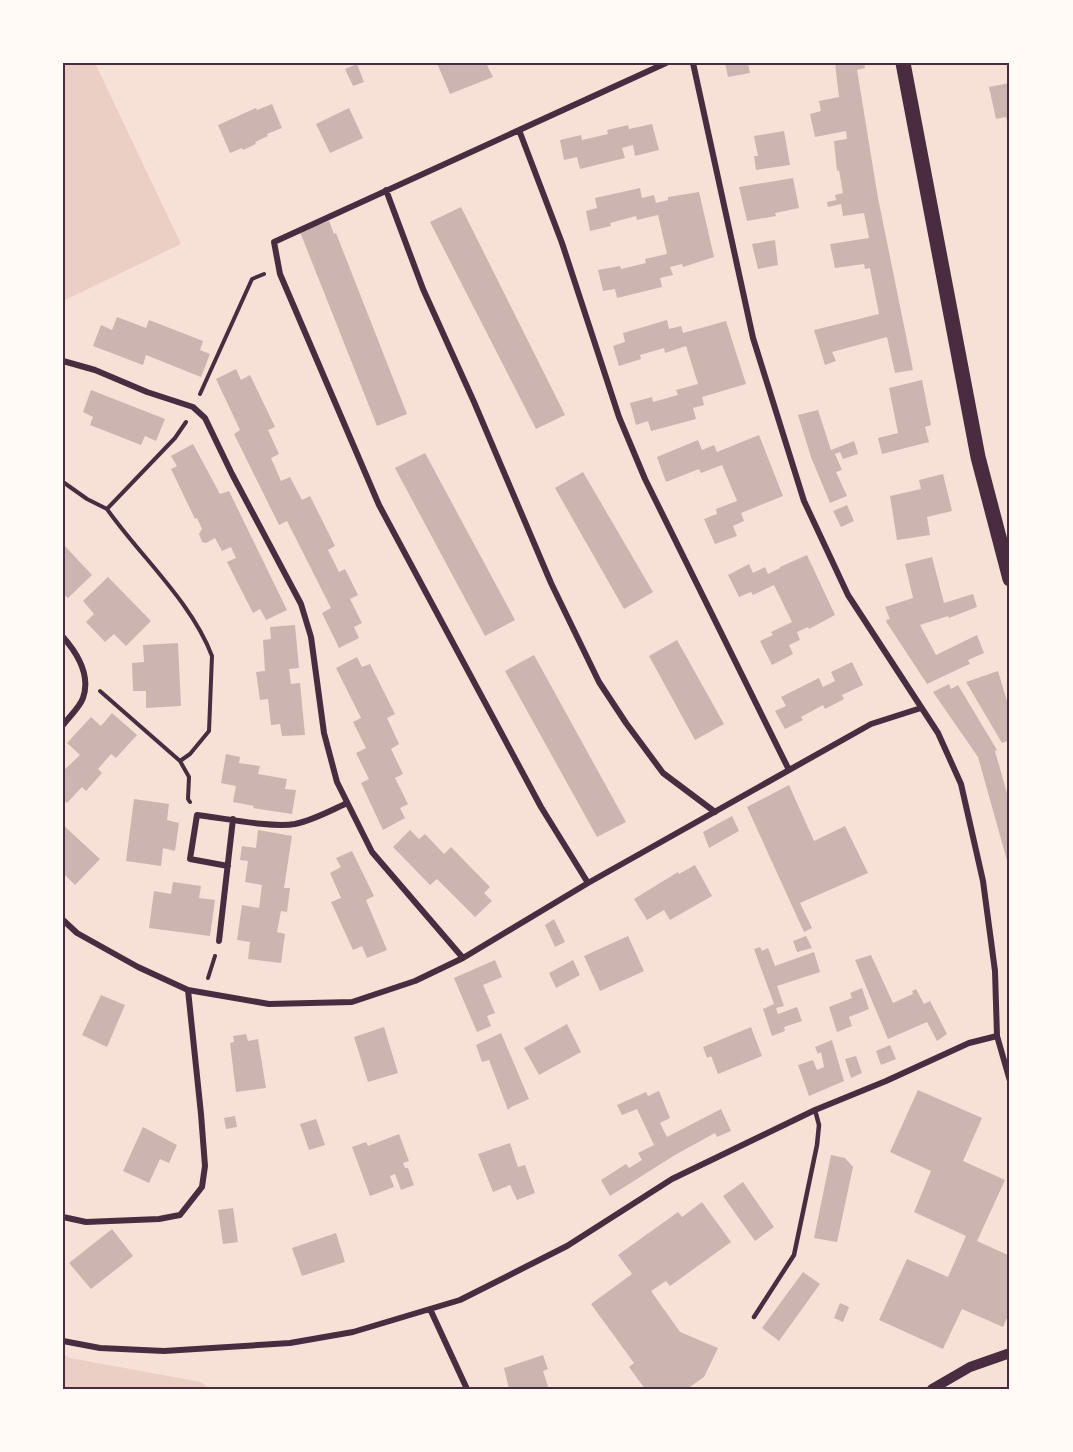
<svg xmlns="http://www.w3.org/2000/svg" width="1073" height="1452" font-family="'Space Grotesk',sans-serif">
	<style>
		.green { fill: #ebcfc5 }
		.building { fill: #ccb4b1 }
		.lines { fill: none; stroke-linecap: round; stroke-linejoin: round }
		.path { stroke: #4a2c40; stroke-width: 4 }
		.service { stroke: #4a2c40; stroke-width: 4.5 }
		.minor { stroke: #4a2c40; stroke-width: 6 }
		.tertiary { stroke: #4a2c40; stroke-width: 10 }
		.primary { stroke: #4a2c40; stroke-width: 15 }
		.neatline { fill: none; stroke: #4a2c40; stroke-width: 2 }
	</style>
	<rect width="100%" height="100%" fill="#f7e1d7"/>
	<!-- green -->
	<path class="green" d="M63,63H95L181,244L63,301Z
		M63,1355L70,1358L201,1382L210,1389H63Z"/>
	<!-- building -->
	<path class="building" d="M437,63H486L493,77L450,94Z
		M725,63H748L750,73L728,77Z
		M835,63H864L865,68L857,70L878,198L913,370L895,373L887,337L832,352L836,361L825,365L814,330L879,314L870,268L865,269L864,264L835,268L830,244L869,238L864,213L843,216L841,204L828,207L827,202L836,200L835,195L843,193L839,170L837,171L834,141L847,139L846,131L815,137L810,114L821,111L819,101L839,97Z
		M357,64L364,82L353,86L345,69Z
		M1010,83V131H1009L1006,117L996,119L989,87Z
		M272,104L282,128L267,134L268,136L255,142L256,144L243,150L242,148L230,153L218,125L256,108L257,110Z
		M349,108L363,138L330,153L316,124Z
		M652,124L659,150L635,156L633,145L622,148L625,158L580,169L577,157L564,160L560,140L581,135L582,140L608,134L607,130L628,125L629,129Z
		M784,131L790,165L756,170L754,156H758L754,136Z
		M793,178L799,208L775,213L776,216L747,221L739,187Z
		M640,188L642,198L654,195L656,203L668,200V197L699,192L714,257L683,267L682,264L670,267L673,275L660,278L662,287L617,298L615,289L603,291L598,270L620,266L621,269L646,263L645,259L667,254L658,215L637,220L636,216L610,223L611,226L590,231L586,211L597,208L595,198Z
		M461,207L565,415L536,429L430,222Z
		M329,221L334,234L336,233L407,414L377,426L300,232Z
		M775,240L778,265L758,269L752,244Z
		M117,317L146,328L149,320L203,341L200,350L210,354L201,377L146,355L143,365L93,346L101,325L112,330Z
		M667,320L669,329L681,326L683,333L726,321L746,384L702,397L704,405L693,408L696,419L651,431L648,421L636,425L630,403L652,397L653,402L678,395L676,390L698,384L686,346L665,353L664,348L640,355L641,359L619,366L613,346L625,342L623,333Z
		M236,369L241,380L250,375L275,427L268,430L279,454L271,458L281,481L290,477L302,500L310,496L335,546L328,550L339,572L345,569L358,595L350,599L362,623L354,627L359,638L339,648L322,613L331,608L287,521L279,525L234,434L240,430L216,379Z
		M922,380L931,425L925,427L929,442L882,454L878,438L898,433L889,388Z
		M91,390L165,419L156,441L145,436L141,445L90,425L93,417L83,412Z
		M818,410L831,450L854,441L858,454L843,459L840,452L835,454L842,470L836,472L847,496L830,503L811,457L798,415Z
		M759,435L783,496L741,513L744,521L733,526L737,536L715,544L704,519L717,514L716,509L737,501L722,465L701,473L699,469L666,482L657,457L698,440L702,450L714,445L717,452Z
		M193,444L220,494L229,491L287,610L266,620L260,609L253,613L227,562L236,558L231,547L222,551L215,538L206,543L202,542L199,534L202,529L197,518L195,519L171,469L177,466L171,456Z
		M425,453L515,620L485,636L395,468Z
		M583,472L653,592L624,609L555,488Z
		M943,474L952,511L927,517L930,535L897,540L890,496L921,489L919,480Z
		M847,505L854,521L841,527L833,511Z
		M63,544L92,575L68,598L63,594Z
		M807,555L835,615L809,629L808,627L797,632L800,640L789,645L793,654L772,665L760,641L773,635L771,632L792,622L774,585L753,595L751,592L739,597L728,575L749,564L753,573L765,567L768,574L780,568V567Z
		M932,557L944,603L973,594L977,607L949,618L948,616L920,625L936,655L977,635L984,653L968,660L970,664L965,666L927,684L887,623L886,620L890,619L885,607L913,598L905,564Z
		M108,577L151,621L126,646L114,634L105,642L86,622L94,614L83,601Z
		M295,625L299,668L289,669L291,684L300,683L305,735L282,736L280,724L271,725L268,699L260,700L256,672L265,671L263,640L271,639L270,627Z
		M677,640L724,724L695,740L649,656Z
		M178,643L181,706L146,708V691H133L132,663L144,662L143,645Z
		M534,655L626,822L597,837L505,671Z
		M357,657L362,667L370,664L395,714L387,718L399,744L391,749L403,774L395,778L408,804L400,808L405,818L383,830L361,783L369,779L356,753L366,748L353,722L361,718L336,668Z
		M852,662L863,685L842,695L844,699L825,709L823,705L801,717L803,720L785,729L775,711L786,706L781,697L819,678L823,687L835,681L831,672Z
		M998,671L1010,711V740L1002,743L966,682Z
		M949,684L951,689L958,685L997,750L995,751L1010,804V871L978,757L933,692Z
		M112,713L137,735L116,758L111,754L98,769L102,773L86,791L82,787L67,803L63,800V771L80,755L67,743L91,717L101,726Z
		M226,754L240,757L239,763L260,766L258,774L287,779L285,789L296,790L292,814L253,808L254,806L233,802L236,786L221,783Z
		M789,785L814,841L845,826L868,873L800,903L812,928L804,932L747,807Z
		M134,799L169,804L167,820L179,823L175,851L163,848L161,866L126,861Z
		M732,816L739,831L709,848L703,832Z
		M63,825L100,859L75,885L63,873Z
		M258,830L292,836L284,888H290L287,912L281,911L277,932L285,934L281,963L248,959L250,942L237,940L242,905L259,908L262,885L245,882L248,861L240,860L242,846L256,848Z
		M410,830L419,839L425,834L444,854L451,847L490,887L484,893L492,901L475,917L437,879L430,885L393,847Z
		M352,851L374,896L366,900L387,950L367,958L362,946L353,950L331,902L341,898L330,873L341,867L336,858Z
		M695,865L712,896L670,920L664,910L647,920L634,899L678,872L679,874Z
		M173,882L201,886L199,898L215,900L210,936L149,928L154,891L171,894Z
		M554,919L565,942L555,947L545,925Z
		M628,936L644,971L600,991L584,956Z
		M806,936L812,948L797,952L793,941Z
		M760,947L762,951L768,948L775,966L814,952L820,972L777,986L784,1006L776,1008L778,1014L797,1007L802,1021L784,1027L785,1031L772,1036L763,1009L774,1004L754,949Z
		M871,955L893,1003L913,994L912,991L916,989L924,1004L930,1001L947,1034L937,1041L927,1022L888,1039L855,960Z
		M495,960L502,977L483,985L495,1013L487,1016L491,1026L477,1032L454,978Z
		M573,960L580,975L556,988L549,973Z
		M862,988L869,1009L849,1017L852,1026L837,1032L829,1007L852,998L850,993Z
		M101,995L125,1005L107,1047L82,1035Z
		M567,1024L581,1052L539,1075L524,1048Z
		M384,1027L398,1073L368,1082L354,1037Z
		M751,1027L762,1056L718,1074L711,1056L707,1058L703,1047Z
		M501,1033L529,1099L511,1107L508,1110L489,1060L482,1062L476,1045Z
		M246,1034L248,1041L258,1039L266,1088L236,1092L230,1043L234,1042L233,1036Z
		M832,1040L844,1081L809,1096L798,1065L813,1060L817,1070L824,1067L821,1052L818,1054L815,1047Z
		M890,1045L896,1059L881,1065L876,1051Z
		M856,1056L862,1073L851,1078L845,1059Z
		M918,1090L982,1118L963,1161L1005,1180L977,1241L1010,1256V1311L1003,1327L962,1309L943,1349L879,1320L907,1259L948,1277L966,1236L914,1212L931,1171L890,1152Z
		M659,1091L670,1118L660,1123L667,1137L721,1109L731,1131L717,1137L715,1133L675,1155L610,1196L601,1180L626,1164L629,1168L642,1160L638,1153L654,1145L637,1109L622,1115L617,1105L646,1092L648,1096Z
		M235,1116L237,1127L226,1129L224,1118Z
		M316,1119L325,1145L309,1150L300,1124Z
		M143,1127L177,1145L169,1163L160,1159L149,1183L123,1171Z
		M399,1134L409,1161L403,1163L405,1168H408L414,1185L401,1190L395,1174L390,1176L394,1187L370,1196L352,1147L366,1142L368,1146Z
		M510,1143L518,1167L525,1165L535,1193L517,1200L510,1185L493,1192L478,1154Z
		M831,1155L845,1158L853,1167L837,1242L814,1238Z
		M743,1182L774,1227L755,1241L723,1196Z
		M702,1202L731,1242L670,1286L666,1281L651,1291L680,1332L718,1348L704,1377L687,1389H645L629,1367L634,1363L591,1304L632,1274L618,1255L678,1212L682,1217Z
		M233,1208L238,1242L223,1244L218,1210Z
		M112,1229L133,1256L91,1289L69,1263Z
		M336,1233L345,1262L302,1276L292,1248Z
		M803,1272L820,1284L779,1341L762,1328Z
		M840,1303L849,1307L843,1322L834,1318Z
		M543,1355L548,1369L543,1371L549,1389H509L504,1368Z"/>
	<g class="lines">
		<!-- path -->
		<path class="path" d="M200,394L252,279L264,274
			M63,482L87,499L107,509L175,438L186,422
			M100,691L180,761L190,754L209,731L212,656C191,601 140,556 107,509
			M180,761L189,777L188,799L190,802
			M208,978L215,956"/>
		<!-- service -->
		<path class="service" d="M754,1317L794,1255L817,1145L819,1125L815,1110"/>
		<!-- minor -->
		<path class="minor" d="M693,63L753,338L804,501L848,595L938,733L961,784L983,881L995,971L997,1036L1010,1081
			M519,130L562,243L619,417L645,479L789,770
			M386,190L423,289L474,402L551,583L599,682L626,723L663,773L715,812
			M63,361L95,370L147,392L193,407L205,418L232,474L301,604L311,637L324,733L337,782L372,852L463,958
			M63,637C78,654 91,675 83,698C80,707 69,717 63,725
			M228,866L190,859L197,815C223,818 271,828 295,824C314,820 330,811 347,803
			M588,883L541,807L379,505L280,274L274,242L666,63
			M63,920L77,933L138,967L188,990L269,1004L352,1002L415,981L463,958L588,883L871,724L921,708
			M219,941L233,819
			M63,1217L86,1222L159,1219L180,1215L202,1187L205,1166L201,1114L188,990
			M430,1309L467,1389
			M63,1341L100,1348L164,1351L290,1343L353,1332L460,1300L567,1246L672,1179L815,1110L886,1081L969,1043L997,1036"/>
		<!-- tertiary -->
		<path class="tertiary" d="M932,1389L970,1367L1010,1353"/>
		<!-- primary -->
		<path class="primary" d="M903,63L978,457L1010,579"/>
	</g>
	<!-- border -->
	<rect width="1073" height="1452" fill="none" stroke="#fffaf5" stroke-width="129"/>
	<rect x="64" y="64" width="944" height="1324" class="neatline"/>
</svg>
